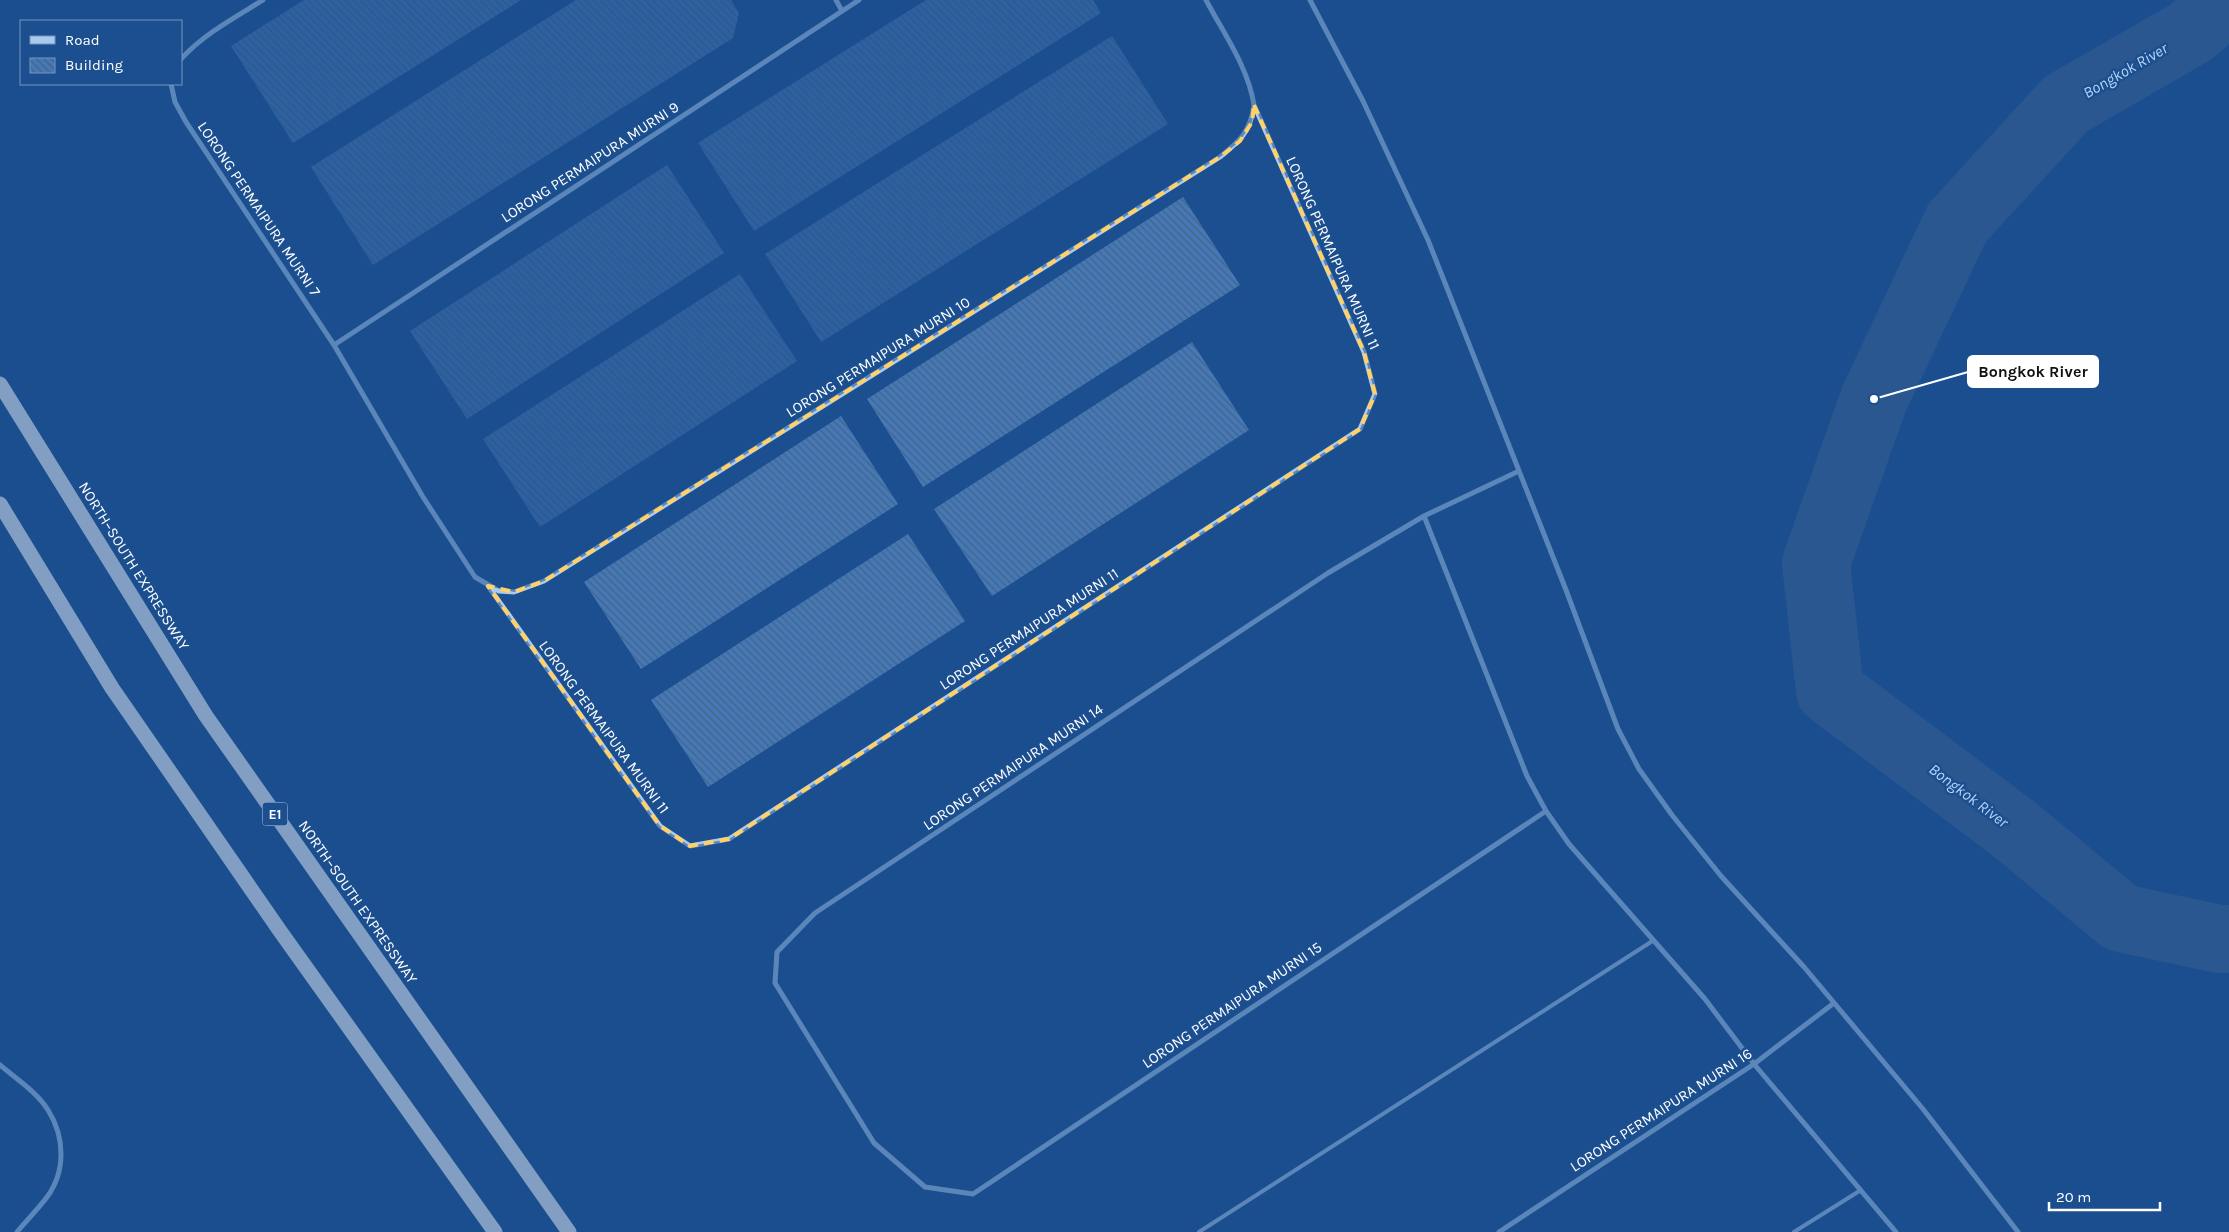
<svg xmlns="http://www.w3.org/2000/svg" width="2229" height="1232" font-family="Karla,sans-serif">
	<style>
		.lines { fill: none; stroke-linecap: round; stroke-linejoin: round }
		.river { stroke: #3c6290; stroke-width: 68 }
		.building { fill: url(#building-back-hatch) }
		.service { stroke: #a9c9ee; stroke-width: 4 }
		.minor { stroke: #a9c9ee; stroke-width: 5 }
		.motorway { stroke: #fff; stroke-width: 15 }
		.marked { fill: none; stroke: #ffd166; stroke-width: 4; stroke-dasharray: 10 6; stroke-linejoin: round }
		.labels { text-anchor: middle; stroke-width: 5; stroke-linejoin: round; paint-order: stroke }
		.shield { fill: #1b4f8f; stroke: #bbcadd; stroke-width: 1 }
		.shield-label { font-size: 14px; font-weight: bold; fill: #fff }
		.street-label { font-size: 15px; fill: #fff; stroke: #1b4f8f }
		.water-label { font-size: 16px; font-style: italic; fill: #b5d3f5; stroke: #1b4f8f }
		.leader { fill: none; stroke: #fff; stroke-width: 2 }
		.callout-dot { fill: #fff; stroke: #1b4f8f; stroke-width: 2 }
		.callout { fill: #fff; stroke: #fff; stroke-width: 2 }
		.callout-label { font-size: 16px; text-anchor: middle; font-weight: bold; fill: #111 }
	</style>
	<defs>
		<pattern id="building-back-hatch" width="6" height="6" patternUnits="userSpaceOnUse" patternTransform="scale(1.25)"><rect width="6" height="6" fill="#4478b7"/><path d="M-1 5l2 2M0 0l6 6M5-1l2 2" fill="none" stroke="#486282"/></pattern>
	</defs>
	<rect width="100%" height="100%" fill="#1b4f8f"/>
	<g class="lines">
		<!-- river -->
		<path class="river" d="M2228,0L2191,32L2066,104L1957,223L1874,399L1816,563L1830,691L2014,829L2121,918L2219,939H2229"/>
	</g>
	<!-- building -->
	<path class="building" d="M304,0H521L293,143L231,46Z
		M576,0H731L739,13L733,38L373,265L311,167Z
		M926,0H1093L1101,13L754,231L698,143Z
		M1112,36L1168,124L821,342L765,254Z
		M667,165L724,253L467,419L410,331Z
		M1183,197L1240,285L923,487L867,399Z
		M740,274L797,361L540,527L483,439Z
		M1192,342L1249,430L992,596L934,509Z
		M841,416L898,504L641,669L584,582Z
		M908,534L965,621L708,787L651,700Z"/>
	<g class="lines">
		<!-- service -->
		<path class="service" d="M1199,1232L1654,940
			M1794,1232L1861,1190"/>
		<!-- minor -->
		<path class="minor" d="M836,0L842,11
			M1310,0L1363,101L1428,240L1566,590L1618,729L1639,769L1672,815L1721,876L1804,967L1923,1109L2018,1232
			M181,59C204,34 234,18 263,0
			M171,84L175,102L186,122L334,345L423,497L475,577L499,591L514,592L544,581L1220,157C1240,141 1250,132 1254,106
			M334,345L859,0
			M1519,471L1424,516L1328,573L815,913L777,952L775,983L874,1143L925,1187L973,1194L1546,811
			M1424,516L1527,776L1546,811L1569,844L1705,999L1754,1064L1896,1232
			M488,586L660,826L690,846L729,839L1360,429L1375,394L1364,352L1254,105C1248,67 1224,34 1206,0
			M0,1065C15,1078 37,1092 48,1110C65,1137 66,1171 47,1197C38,1209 27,1220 17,1232
			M1499,1232L1754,1064L1834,1003"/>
		<!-- motorway -->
		<path class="motorway" d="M0,384L206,716L569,1232
			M0,504L112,688L280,931L495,1232"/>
	</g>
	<!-- marked area -->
	<path d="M0 0H2229V1232H0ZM1254,105L1364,352L1375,394L1360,429L729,839L690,846L660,826L488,586L514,592L544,581L1220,157L1240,141L1252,122Z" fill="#1b4f8f" fill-opacity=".55" fill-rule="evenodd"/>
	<path class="marked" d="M1254,105L1364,352L1375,394L1360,429L729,839L690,846L660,826L488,586L514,592L544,581L1220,157L1240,141L1252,122Z"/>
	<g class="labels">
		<!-- shield labels -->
		<rect class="shield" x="262.5" y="802.5" width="25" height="23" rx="4"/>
		<g class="shield-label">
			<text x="275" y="819">E1</text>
		</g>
		<!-- street labels -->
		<g class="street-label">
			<text transform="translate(590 162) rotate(-33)" y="5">LORONG PERMAIPURA MURNI 9</text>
			<text transform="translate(259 209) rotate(56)" y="5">LORONG PERMAIPURA MURNI 7</text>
			<text transform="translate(1333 253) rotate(66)" y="5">LORONG PERMAIPURA MURNI 11</text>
			<text transform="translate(878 357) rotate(-32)" y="5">LORONG PERMAIPURA MURNI 10</text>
			<text transform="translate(134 566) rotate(58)" y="5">NORTH–SOUTH EXPRESSWAY</text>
			<text transform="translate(1029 629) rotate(-33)" y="5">LORONG PERMAIPURA MURNI 11</text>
			<text transform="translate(604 727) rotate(54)" y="5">LORONG PERMAIPURA MURNI 11</text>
			<text transform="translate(1013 767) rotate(-34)" y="5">LORONG PERMAIPURA MURNI 14</text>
			<text transform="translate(358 902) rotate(55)" y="5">NORTH–SOUTH EXPRESSWAY</text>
			<text transform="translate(1232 1005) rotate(-34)" y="5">LORONG PERMAIPURA MURNI 15</text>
			<text transform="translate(1661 1110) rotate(-33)" y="5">LORONG PERMAIPURA MURNI 16</text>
		</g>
		<!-- water labels -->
		<g class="water-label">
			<text transform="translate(2125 70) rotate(-30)" y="6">Bongkok River</text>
			<text transform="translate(1969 795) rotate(37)" y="6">Bongkok River</text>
		</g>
	</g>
	<!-- callouts -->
	<path class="leader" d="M1874 399L1968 372"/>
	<circle class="callout-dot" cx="1874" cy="399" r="5"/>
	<rect class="callout" x="1968" y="356" width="130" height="31" rx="5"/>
	<g class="callout-label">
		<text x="2033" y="377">Bongkok River</text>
	</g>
	<!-- legend -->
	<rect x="20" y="20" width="162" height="65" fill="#1b4f8f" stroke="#7695bc"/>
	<rect x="30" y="36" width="25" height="8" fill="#a9c9ee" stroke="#7695bc"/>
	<text x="65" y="45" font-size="15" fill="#ffffff">Road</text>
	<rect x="30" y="58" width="25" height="15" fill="url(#building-back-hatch)" stroke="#7695bc"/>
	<text x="65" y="70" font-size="15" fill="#ffffff">Building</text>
	<!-- scale -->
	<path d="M2049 1202v8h111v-8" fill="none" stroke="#ffffff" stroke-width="2.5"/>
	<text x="2056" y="1202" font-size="15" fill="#ffffff" stroke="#1b4f8f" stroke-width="4" paint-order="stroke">20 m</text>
</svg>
